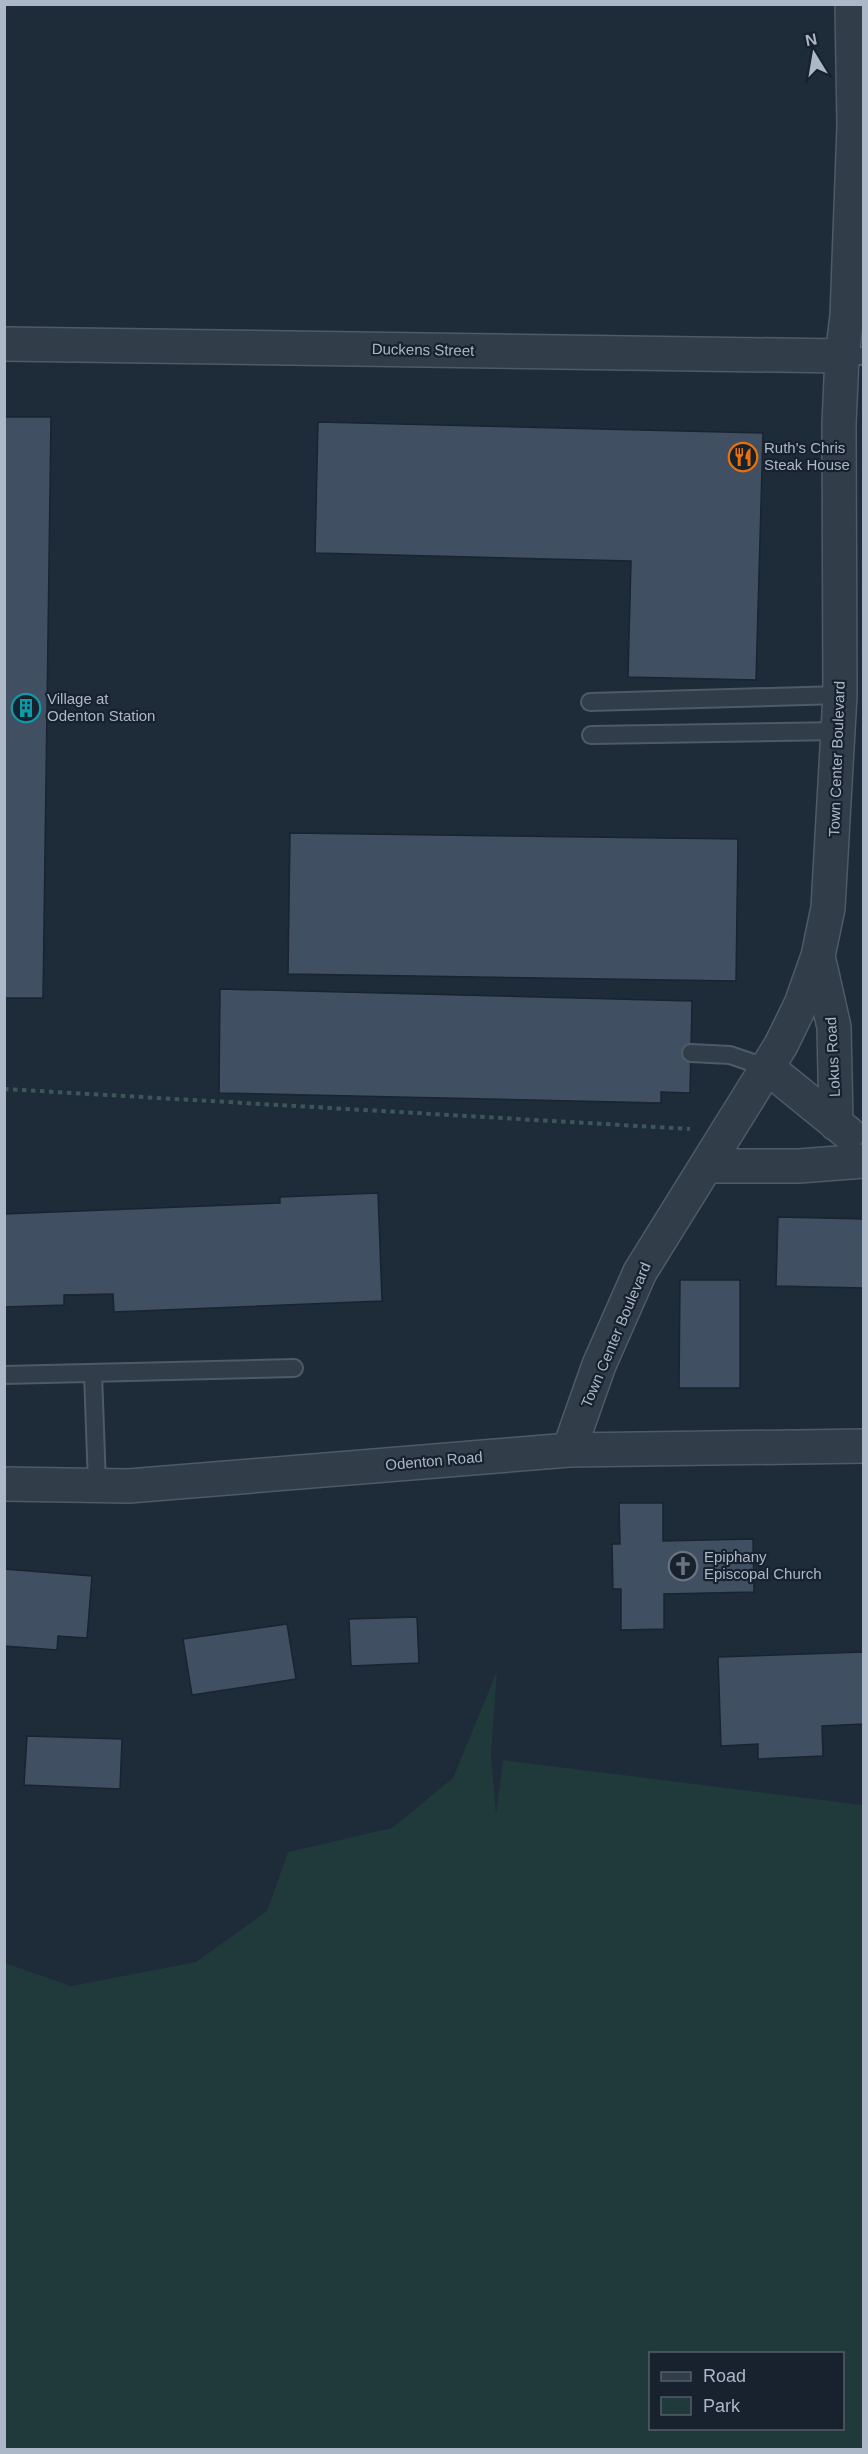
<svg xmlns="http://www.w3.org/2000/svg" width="868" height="2454" font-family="Helvetica,sans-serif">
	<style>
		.green { fill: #20393a; fill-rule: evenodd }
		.building { fill: #405062; stroke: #192430; stroke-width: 1.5 }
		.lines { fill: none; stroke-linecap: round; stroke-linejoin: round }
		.lane-casing { stroke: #4f5a68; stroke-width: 20 }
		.street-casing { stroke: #4f5a68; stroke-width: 36 }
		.path { stroke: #3d5658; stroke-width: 4; stroke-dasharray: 4.5 4.5; stroke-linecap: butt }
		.lane { stroke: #323d4a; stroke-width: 16 }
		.street { stroke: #323d4a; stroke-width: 33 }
		.labels { text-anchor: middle; stroke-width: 4.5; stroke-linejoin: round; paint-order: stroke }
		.street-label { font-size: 15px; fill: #acb7c7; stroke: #17222e }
		.poi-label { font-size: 15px; fill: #acb7c7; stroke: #17222e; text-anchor: start }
	</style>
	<rect width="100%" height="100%" fill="#1e2b39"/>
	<!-- green -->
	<path class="green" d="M497,1671L491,1754L496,1814L503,1760L863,1805V2449H5V1963L71,1986L196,1962L267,1911L288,1852L392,1828L453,1778ZM650,2354H842V2428H650Z"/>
	<!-- building -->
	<path class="building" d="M4,417H51L43,998H4Z
		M318,422L763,433L756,680L628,677L631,561L315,553Z
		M290,833L738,839L736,981L288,974Z
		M220,989L692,1001L690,1093L661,1092V1103L219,1093Z
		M378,1193L382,1301L114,1312L113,1294L64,1295V1305L4,1307V1214L280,1203V1197Z
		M778,1217L864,1219V1288L776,1286Z
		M680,1280H740V1388H679Z
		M619,1503H663V1541L753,1539L754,1592L664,1594V1629L621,1630V1589H613L612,1544H620Z
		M4,1569L92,1576L87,1638L58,1636L57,1650L4,1646Z
		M417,1617L419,1663L351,1666L349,1619Z
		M287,1624L296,1679L192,1695L183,1639Z
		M864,1652V1724L822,1726L823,1756L758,1759V1744L721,1746L718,1657Z
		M27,1736L122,1739L120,1789L24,1785Z"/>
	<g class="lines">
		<!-- lane casing -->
		<g class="lane-casing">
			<path id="lane" d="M842,356H864
				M590,702L840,695
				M591,735L839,731
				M691,1053L730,1055L768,1068
				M93,1373L97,1485
				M4,1375L294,1368"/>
		</g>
		<!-- street casing -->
		<g class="street-casing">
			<path id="street" d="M4,344L842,356
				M818,956L834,1027L836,1124
				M768,1068L848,1133
				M706,1166H799L864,1161
				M569,1450L599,1365L640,1272L781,1045L801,1004L818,956L828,908L840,695L839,424L842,356L847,316L854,126L852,4
				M4,1484L129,1486L569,1450L864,1446"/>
		</g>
		<!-- path -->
		<path class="path" d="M4,1089L690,1129"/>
		<!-- lane -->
		<use href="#lane" class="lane"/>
		<!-- street -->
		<use href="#street" class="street"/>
	</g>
	<!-- icons -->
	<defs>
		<g id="restaurant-ring" transform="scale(1.5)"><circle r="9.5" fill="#17222e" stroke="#e8710a" stroke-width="1.5"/><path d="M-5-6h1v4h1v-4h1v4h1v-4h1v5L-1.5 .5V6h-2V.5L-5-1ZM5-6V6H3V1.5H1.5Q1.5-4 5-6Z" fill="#e8710a"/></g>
		<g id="building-ring" transform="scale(1.5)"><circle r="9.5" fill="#17222e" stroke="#0f9aa8" stroke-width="1.5"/><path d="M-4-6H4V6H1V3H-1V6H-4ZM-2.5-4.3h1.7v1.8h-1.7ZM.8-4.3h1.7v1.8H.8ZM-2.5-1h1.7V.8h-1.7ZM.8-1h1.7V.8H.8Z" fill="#0f9aa8"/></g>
		<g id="church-ring" transform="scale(1.5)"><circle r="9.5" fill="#17222e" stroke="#6b7280" stroke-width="1.5"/><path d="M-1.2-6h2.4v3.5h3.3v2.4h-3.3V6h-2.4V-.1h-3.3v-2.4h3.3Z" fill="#6b7280"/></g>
	</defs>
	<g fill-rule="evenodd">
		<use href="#restaurant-ring" x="743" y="457"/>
		<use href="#building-ring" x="26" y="708"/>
		<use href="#church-ring" x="683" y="1566"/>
	</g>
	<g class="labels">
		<!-- street labels -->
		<g class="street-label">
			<text transform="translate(423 350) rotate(1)" y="5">Duckens Street</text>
			<text transform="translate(837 759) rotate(-88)" y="5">Town Center Boulevard</text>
			<text transform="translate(833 1057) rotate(-93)" y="5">Lokus Road</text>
			<text transform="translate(616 1335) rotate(-67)" y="5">Town Center Boulevard</text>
			<text transform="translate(434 1461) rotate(-5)" y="5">Odenton Road</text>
		</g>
		<!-- poi labels -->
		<g class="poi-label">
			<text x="764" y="453">Ruth's Chris<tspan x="764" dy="17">Steak House</tspan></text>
			<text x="47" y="704">Village at<tspan x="47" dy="17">Odenton Station</tspan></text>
			<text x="704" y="1562">Epiphany<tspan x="704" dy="17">Episcopal Church</tspan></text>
		</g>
	</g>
	<!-- border -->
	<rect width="868" height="2454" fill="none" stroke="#acb7c7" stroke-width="12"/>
	<!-- legend -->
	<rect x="649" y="2352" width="195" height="78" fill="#17222e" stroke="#535e6b" stroke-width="1.5"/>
	<rect x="661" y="2372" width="30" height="9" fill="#323d4a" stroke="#535e6b" stroke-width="1.5"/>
	<text x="703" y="2382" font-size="18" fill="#acb7c7">Road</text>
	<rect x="661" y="2397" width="30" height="18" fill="#20393a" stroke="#535e6b" stroke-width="1.5"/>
	<text x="703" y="2412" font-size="18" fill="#acb7c7">Park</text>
	<!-- north arrow -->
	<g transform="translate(814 54) rotate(349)" stroke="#17222e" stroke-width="4.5" paint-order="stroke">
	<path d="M0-4.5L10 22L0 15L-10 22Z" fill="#acb7c7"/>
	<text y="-9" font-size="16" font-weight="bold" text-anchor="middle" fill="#acb7c7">N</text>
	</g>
</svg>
